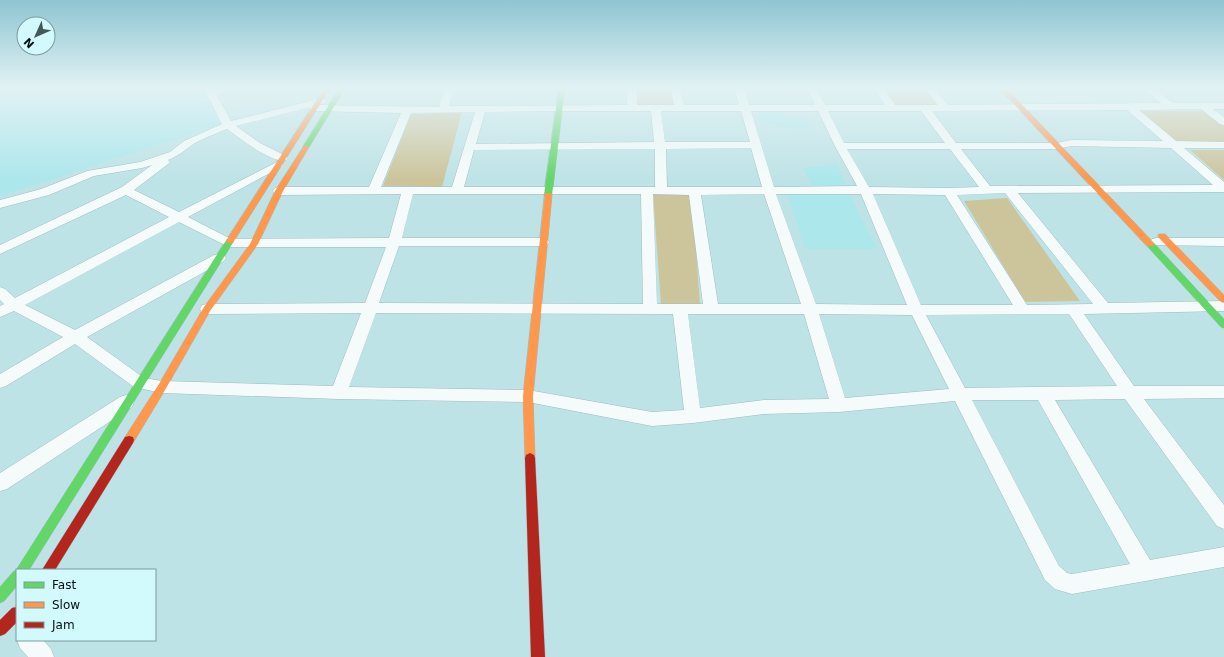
<svg xmlns="http://www.w3.org/2000/svg" width="1224" height="657" font-family="'DejaVu Sans',sans-serif">
	<style>
		.built { fill: #ace7ec }
		.green { fill: #ccc59c }
		.lines { fill: none; stroke-linecap: round; stroke-linejoin: round }
		.street-casing { stroke: #9fbcbe; stroke-width: 1 }
		.fast-casing { stroke: #9fbcbe; stroke-width: 1 }
		.slow-casing { stroke: #9fbcbe; stroke-width: 1 }
		.jam-casing { stroke: #9fbcbe; stroke-width: 1 }
		.street { fill: #f5fbfb; fill-rule: evenodd }
		.fast { fill: #63d668; fill-rule: evenodd }
		.slow { fill: #ff974d; fill-rule: evenodd }
		.jam { fill: #b3261e; fill-rule: evenodd }
	</style>
	<rect width="100%" height="100%" fill="#bee3e6"/>
	<!-- built -->
	<path class="built" d="M0,87H211L228,122L0,196Z
		M758,112L785,113L787,118L807,119L811,130L794,129L761,122Z
		M837,164L851,197L877,249H805L785,185H812L803,168Z"/>
	<!-- green -->
	<path class="green" d="M633,87H672L678,106L634,105Z
		M749,87H799L802,93L751,92Z
		M883,87H923L937,105H896Z
		M1140,111H1204L1224,126V142H1178Z
		M462,112L442,187L383,186L411,114Z
		M1190,150H1224V180Z
		M653,194L692,195L700,305L661,304Z
		M1007,198L1080,301L1025,302L964,201Z"/>
	<g class="lines">
		<!-- street casing -->
		<g class="street-casing">
			<path id="street" d="M203,87H213L214,90L222,87H238L217,95L231,121L322,98L327,101L325,103L318,105L439,107L445,87H455L449,106L627,105V87H637V105H674L670,87H680L684,105H739L734,87H744L749,105H815L806,87H816L825,105H885L873,87H883L895,105H938L924,87H934L948,105L1161,103L1141,87H1152L1173,103H1224V109H1213L1224,117V125L1220,124L1201,109L1139,110L1176,141L1224,142V148H1184L1224,182V192L1018,193L1108,303L1224,301V311L1084,314L1134,386H1224V398L1144,399L1224,505V529L1217,526L1125,399L1055,400L1150,560L1224,547V567L1072,594L1055,589L1045,580L955,401L839,412L764,414L693,423L652,426L528,402L339,399L162,393L134,387L75,344L6,386L0,388V374L63,337L14,311L0,317V306L4,304L0,300V287L5,289L15,298L169,217L126,195L0,254V245L122,187L152,165L142,168L94,176L49,195L0,208V200L41,189L87,171L140,162L170,152L184,141L222,124ZM310,107V110L314,111L401,113L369,187H279L275,188L273,191L275,194L279,195L401,194L389,238L231,239L188,217L281,167L283,165L281,163L277,162L179,212L134,190L168,164L170,162L168,160C178,156 184,151 192,145C203,138 215,134 227,129C238,137 272,164 286,160L288,158L286,156L260,143L236,126ZM1127,110L1163,141L1071,140L1057,143H956L932,111ZM560,111H651L654,142L476,144L485,112ZM661,111H741L750,142H665ZM751,111H818L835,146L857,186L774,187ZM828,111H921L945,143H844ZM475,112L452,187H381L411,113ZM1071,146L1171,148L1213,185L990,186L961,149H1057ZM751,148L762,187H667L666,149ZM655,149V187H464L474,150ZM847,149H950L979,187L949,188L869,187ZM1005,193L1093,304L1027,305L957,195ZM413,194H641L643,304L379,303L399,246H542L547,245L549,242L547,239L542,238H402ZM653,194L689,195L703,304H657ZM764,194L801,304H718L701,195ZM776,194H861L907,305L816,304ZM873,194L945,195L1013,305H921ZM179,222L229,247H386L365,303L207,304L202,305L200,309L202,313L207,314L361,313L333,386L162,381L144,378L87,337L224,261L226,258L224,255L219,254L214,255L75,330L25,305ZM376,313L673,314L684,410L652,412L528,390L349,387ZM688,314H804L829,399L764,400L700,408ZM819,314L912,315L949,389L845,398ZM1069,314L1117,386L965,388L926,315ZM972,400H1038L1130,564L1072,574L1067,573L1059,566Z
				M1157,238H1224V246L1152,245L1150,242L1152,239Z
				M126,395L132,397L134,402L132,407L7,489L0,491V473L120,397Z
				M17,640H43L51,649L54,657H28L20,648Z"/>
		</g>
		<!-- fast casing -->
		<g class="fast-casing">
			<path id="fast" d="M340,87H346L309,147L304,148L303,147Z
				M559,87H565L552,195L548,197L544,195Z
				M227,239H233L234,241L29,570H17V586L4,601L0,603V587L13,572L16,570Z
				M1147,242H1153L1224,319V328L1221,327L1147,246L1146,244Z"/>
		</g>
		<!-- slow casing -->
		<g class="slow-casing">
			<path id="slow" d="M325,87H331L234,241L233,243H227L226,241Z
				M998,87H1005L1153,242L1154,244L1153,246H1147Z
				M306,145L309,147L283,191L258,244L210,311L165,390L133,443L129,444L125,443L124,440L125,437L159,384L204,307L250,244L275,191L303,147Z
				M545,193H551L552,195L533,396L535,458L534,461L530,463L526,461L525,458L523,396Z
				M1159,234H1165L1224,295V303L1221,302L1159,238L1158,236Z"/>
		</g>
		<!-- jam casing -->
		<g class="jam-casing">
			<path id="jam" d="M129,436L133,437L134,440L133,443L55,570H42L125,437Z
				M530,453L534,455L535,458L545,657H531L525,458L526,455Z
				M17,607V622L5,634L0,636V620L12,608Z"/>
		</g>
		<!-- street -->
		<use href="#street" class="street"/>
		<!-- fast -->
		<use href="#fast" class="fast"/>
		<!-- slow -->
		<use href="#slow" class="slow"/>
		<!-- jam -->
		<use href="#jam" class="jam"/>
	</g>
	<!-- sky -->
	<linearGradient id="sky" x2="0" y2="1"><stop stop-color="#8ec5d1"/><stop offset="0.49" stop-color="#e2f2f4"/><stop offset="1" stop-color="#e2f2f4" stop-opacity="0"/></linearGradient>
	<rect width="1224" height="179" fill="url(#sky)"/>
	<!-- legend -->
	<rect x="16" y="569" width="140" height="72" fill="#d2f9fb" stroke="#7e9b9d"/>
	<rect x="24" y="582" width="20" height="6" fill="#63d668" stroke="#7e9b9d"/>
	<text x="52" y="589" font-size="12" fill="#000f11">Fast</text>
	<rect x="24" y="602" width="20" height="6" fill="#ff974d" stroke="#7e9b9d"/>
	<text x="52" y="609" font-size="12" fill="#000f11">Slow</text>
	<rect x="24" y="622" width="20" height="6" fill="#b3261e" stroke="#7e9b9d"/>
	<text x="52" y="629" font-size="12" fill="#000f11">Jam</text>
	<!-- north arrow -->
	<g transform="translate(36 36) rotate(225)"><circle r="19" fill="#d2f9fb" stroke="#7e9b9d"/>
	<path d="M0-3L7 15L0 10L-7 15Z" fill="#42595c"/>
	<text y="-6" font-size="11" font-weight="bold" text-anchor="middle" fill="#000f11">N</text>
	</g>
</svg>
